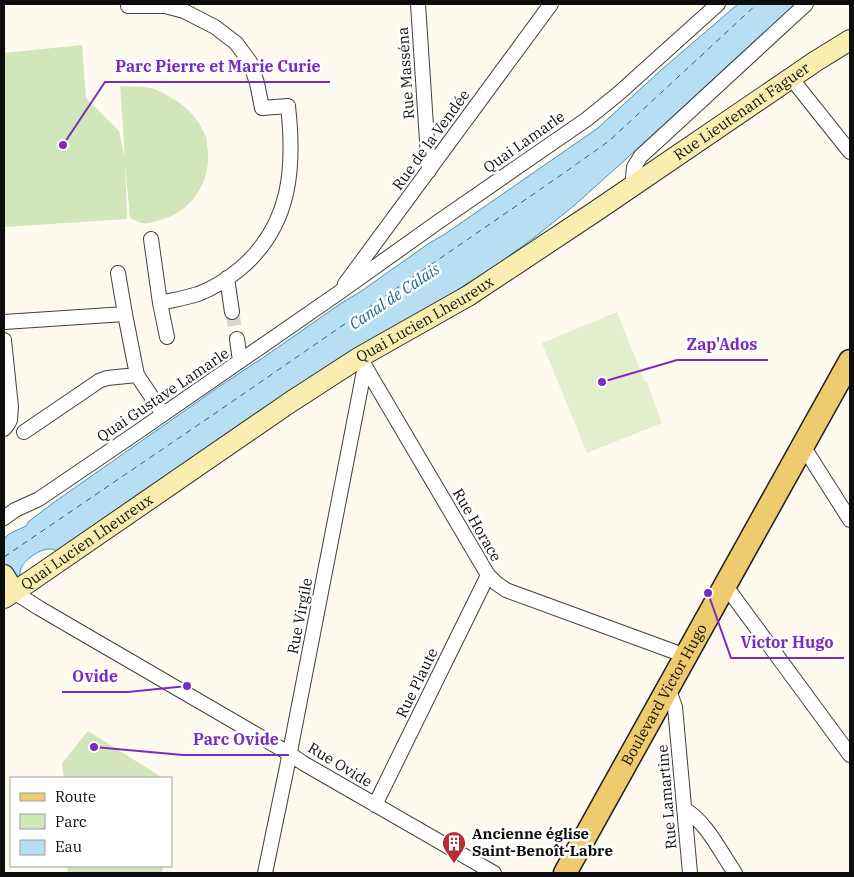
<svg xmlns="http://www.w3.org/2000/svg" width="854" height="877" font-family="'IBM Plex Serif',serif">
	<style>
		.green { fill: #d3e6bb }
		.pitch { fill: #e3eecc }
		.water { fill: #b7def2; stroke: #4495c3 }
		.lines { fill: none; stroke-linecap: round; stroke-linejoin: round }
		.ferry { stroke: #206796; stroke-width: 1; stroke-dasharray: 6 5; stroke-linecap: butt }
		.street-tunnel { stroke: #dad6cd; stroke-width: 14; stroke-dasharray: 14 7; stroke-linecap: butt }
		.street-casing { stroke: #404040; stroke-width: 16 }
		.secondary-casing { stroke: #2f2f2f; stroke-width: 22 }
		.primary-casing { stroke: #1e1e1e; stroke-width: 25 }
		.street { stroke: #fff; stroke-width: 14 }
		.secondary { stroke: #f9eeaf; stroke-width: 20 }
		.primary { stroke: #eecb6e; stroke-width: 22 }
		.labels { text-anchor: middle; stroke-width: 5; stroke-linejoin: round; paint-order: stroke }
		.street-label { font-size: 15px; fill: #0d0d0d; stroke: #fff }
		.poi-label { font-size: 15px; font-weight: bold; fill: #0d0d0d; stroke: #fff; text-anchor: start }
		.water-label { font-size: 16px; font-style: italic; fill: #206796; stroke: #fff }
		.leader { fill: none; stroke: #7b2cbf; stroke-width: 2 }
		.callout-dot { fill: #7b2cbf; stroke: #fff; stroke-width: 2 }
		.callout-label { font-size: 16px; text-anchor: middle; font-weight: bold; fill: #7b2cbf; stroke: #fff; stroke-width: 5; stroke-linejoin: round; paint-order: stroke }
	</style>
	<rect width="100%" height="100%" fill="#fefaef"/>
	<!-- green -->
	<path class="green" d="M82,45L86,98L119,131L125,158L120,86C130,87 141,86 151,88C156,89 163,93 168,96C186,105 198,118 206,137C207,141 207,147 208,152C210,182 192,211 163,219C147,224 145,226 130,218L125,163L127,219L4,227V53Z
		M88,731L163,778H64L62,763Z
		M68,866H163L162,873H67Z"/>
	<!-- pitch -->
	<path class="pitch" d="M617,312L645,382H647L662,423L587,453L542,343Z"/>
	<!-- water -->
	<path class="water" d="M738,4H795L626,159L576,204L535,237L488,271L433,305L341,358L288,392L167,475L144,490L57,551C46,544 28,557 22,566C20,570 20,574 19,578L13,569L4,575V539L9,534L26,526L28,522L53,503L220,386L267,355L340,304L360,292L428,244L445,234L598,128L660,71Z"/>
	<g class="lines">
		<!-- ferry -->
		<path class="ferry" d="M4,557L220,410L564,173L609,141L757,4"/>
		<!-- street-tunnel -->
		<path class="street-tunnel" d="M232,312L237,339"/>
		<!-- street casing -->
		<g class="street-casing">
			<path id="street" d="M418,4L429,171
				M128,6H165L184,11L215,27L236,43L250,62L257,83L262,108L288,106C295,168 291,225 241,268C228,279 214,288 198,294C186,298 173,300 160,303
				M791,78L850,152
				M634,185L633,178L634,167L641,156L677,123L806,4
				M151,239L160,303L167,337
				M118,273L125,314
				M227,278L232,312
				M345,284L551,4
				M4,322L125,314L137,375
				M237,339L240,361
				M4,340L11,407L10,420L8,424L4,429
				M363,363L488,575L496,583L506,590L686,656
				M24,432L99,381L107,378L137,375L163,414
				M803,446L850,520
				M4,518L15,510L39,499L139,431L337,294L438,222L587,119L618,94L718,4
				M725,585L850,755
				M14,592L39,608L290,754L303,763L494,873
				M667,690L671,696L675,707L690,873
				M375,805L488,575
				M684,809C706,821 721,853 735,873
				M265,873L287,767L365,366"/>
		</g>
		<!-- secondary casing -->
		<g class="secondary-casing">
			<g id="secondary">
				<path d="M4,575L14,592"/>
				<path id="s1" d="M4,598L29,582L289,403L360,357L468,296L596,211L816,61L850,40"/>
			</g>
		</g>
		<!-- primary casing -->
		<g class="primary-casing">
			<g id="primary">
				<path id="s2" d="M565,873L850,361"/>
			</g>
		</g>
		<!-- street -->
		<use href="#street" class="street"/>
		<!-- secondary -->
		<use href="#secondary" class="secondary"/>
		<!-- primary -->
		<use href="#primary" class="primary"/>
	</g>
	<!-- icons -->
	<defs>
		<g id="building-pin" transform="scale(1.25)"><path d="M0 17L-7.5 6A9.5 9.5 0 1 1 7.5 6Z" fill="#b42f3a" stroke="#fff"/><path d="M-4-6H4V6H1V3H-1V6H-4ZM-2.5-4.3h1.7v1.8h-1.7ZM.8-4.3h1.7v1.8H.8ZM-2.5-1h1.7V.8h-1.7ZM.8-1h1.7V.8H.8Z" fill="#fff"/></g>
	</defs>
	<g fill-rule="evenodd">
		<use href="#building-pin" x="454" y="843"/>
	</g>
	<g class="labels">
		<!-- street labels -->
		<g class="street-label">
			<text transform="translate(406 73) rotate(-94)" y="5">Rue Masséna</text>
			<text dy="5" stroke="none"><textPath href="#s1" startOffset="884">Rue Lieutenant Faguer</textPath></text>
			<text transform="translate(431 140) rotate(-54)" y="5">Rue de la Vendée</text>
			<text transform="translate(524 142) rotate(-35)" y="5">Quai Lamarle</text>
			<text dy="5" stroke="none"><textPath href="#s1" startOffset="505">Quai Lucien Lheureux</textPath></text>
			<text transform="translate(163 395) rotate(-34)" y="5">Quai Gustave Lamarle</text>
			<text transform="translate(477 525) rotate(60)" y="5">Rue Horace</text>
			<text dy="5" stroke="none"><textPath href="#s1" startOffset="100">Quai Lucien Lheureux</textPath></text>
			<text transform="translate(300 616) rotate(-79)" y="5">Rue Virgile</text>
			<text transform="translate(417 683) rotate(-64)" y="5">Rue Plaute</text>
			<text dy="5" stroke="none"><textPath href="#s2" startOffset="204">Boulevard Victor Hugo</textPath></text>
			<text transform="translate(340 765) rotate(31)" y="5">Rue Ovide</text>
			<text transform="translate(667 797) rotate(-95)" y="5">Rue Lamartine</text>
		</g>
		<!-- poi labels -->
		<g class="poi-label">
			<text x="472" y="839">Ancienne église<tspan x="472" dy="17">Saint-Benoît-Labre</tspan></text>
		</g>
		<!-- water labels -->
		<g class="water-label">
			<text transform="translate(394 296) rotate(-34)" y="6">Canal de Calais</text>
		</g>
	</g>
	<!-- callouts -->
	<path class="leader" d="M63 145L105 82H330M602 382L677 360H768M708 593L731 658H844M187 686L128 692H62M94 747L183 755H289"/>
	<g class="callout-dot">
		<circle cx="63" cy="145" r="5"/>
		<circle cx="602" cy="382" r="5"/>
		<circle cx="708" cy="593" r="5"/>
		<circle cx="187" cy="686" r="5"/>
		<circle cx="94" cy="747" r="5"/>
	</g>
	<g class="callout-label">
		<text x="218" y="72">Parc Pierre et Marie Curie</text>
		<text x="722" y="350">Zap'Ados</text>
		<text x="787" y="648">Victor Hugo</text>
		<text x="95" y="682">Ovide</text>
		<text x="236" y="745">Parc Ovide</text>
	</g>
	<!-- border -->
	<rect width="854" height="877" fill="none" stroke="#0d0d0d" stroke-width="10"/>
	<!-- legend -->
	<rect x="10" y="777" width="162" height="90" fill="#ffffff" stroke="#9e9e9e"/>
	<rect x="20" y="793" width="25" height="8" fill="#eecb6e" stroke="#9e9e9e"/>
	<text x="55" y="802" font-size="15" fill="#0d0d0d">Route</text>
	<rect x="20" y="814" width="25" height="15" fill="#d3e6bb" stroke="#9e9e9e"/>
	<text x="55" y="827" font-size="15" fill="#0d0d0d">Parc</text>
	<rect x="20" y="840" width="25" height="15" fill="#b7def2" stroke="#9e9e9e"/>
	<text x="55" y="852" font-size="15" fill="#0d0d0d">Eau</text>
</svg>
